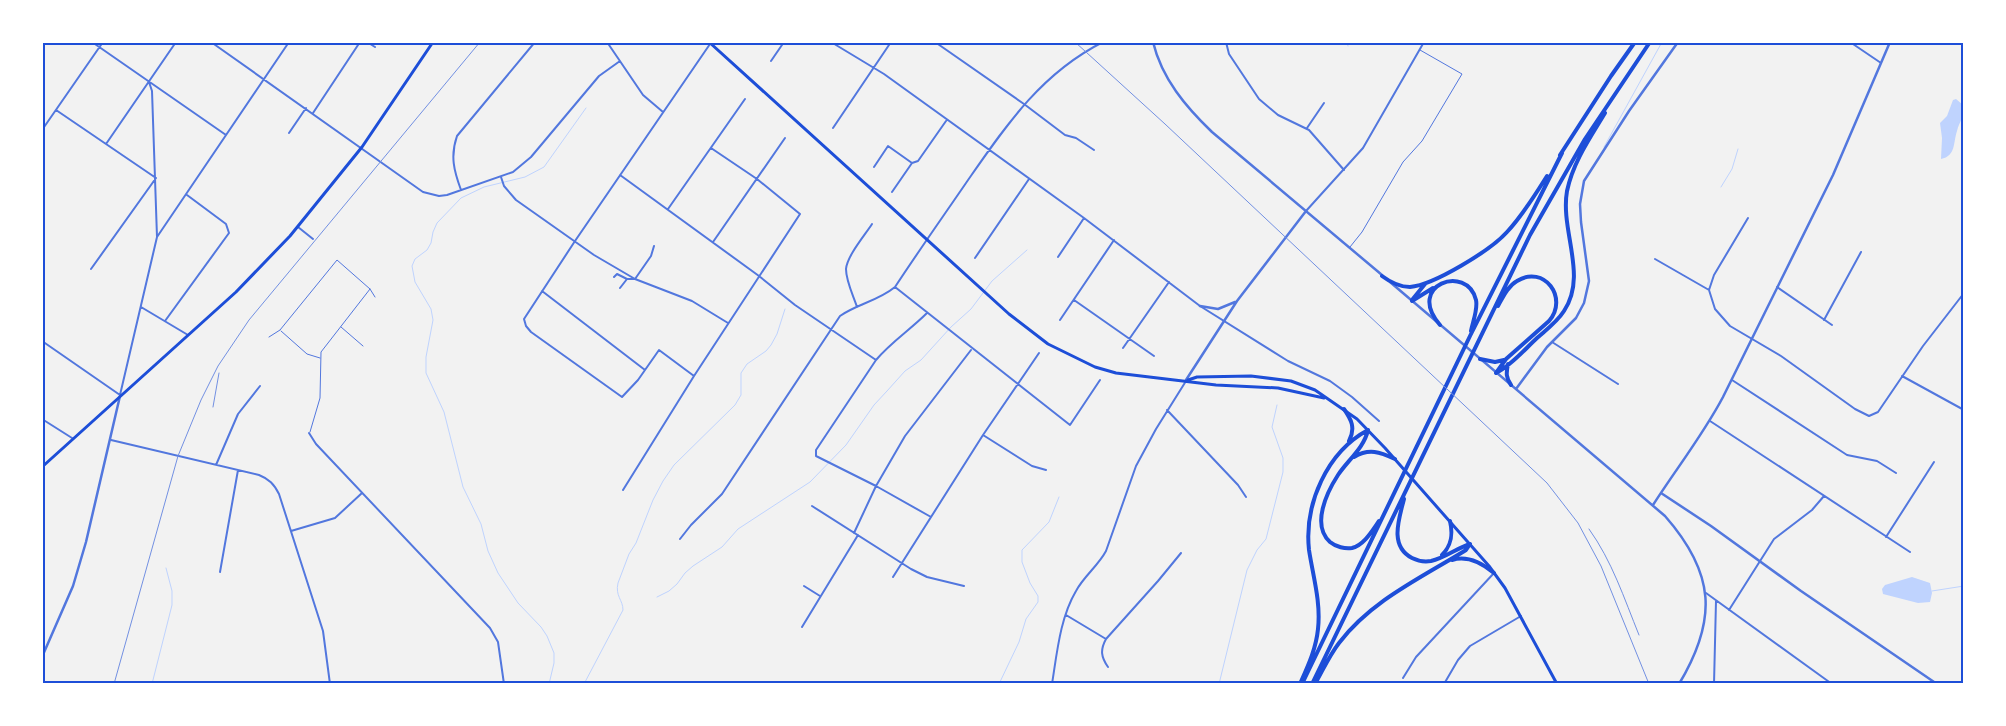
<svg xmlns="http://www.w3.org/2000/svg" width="2006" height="726" font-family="'Fira Sans Condensed',sans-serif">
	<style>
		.water { fill: #bfd3fe }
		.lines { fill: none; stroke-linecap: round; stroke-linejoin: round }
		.stream { stroke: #bfd3fe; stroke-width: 1 }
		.service { stroke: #5277de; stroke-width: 1 }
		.minor { stroke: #5277de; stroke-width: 2 }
		.tertiary { stroke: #5277de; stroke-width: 2.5 }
		.primary { stroke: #1d4ed8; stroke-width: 3 }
		.trunk { stroke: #1d4ed8; stroke-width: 3 }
		.motorway { stroke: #1d4ed8; stroke-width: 4 }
		.rail { stroke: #7290e2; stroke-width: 1 }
		.neatline { fill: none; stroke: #1d4ed8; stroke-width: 2 }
	</style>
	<rect width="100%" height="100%" fill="#f2f2f2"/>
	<!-- water -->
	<path class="water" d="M1956,99L1963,105C1964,119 1960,120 1957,131C1953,143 1956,156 1941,159L1942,138L1940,123L1947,116L1953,100Z
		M1912,577L1930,583L1932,593L1930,602L1918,603L1883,594L1882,589L1885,585Z"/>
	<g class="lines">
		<!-- stream -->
		<path class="stream" d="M1347,42L1348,46
			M1604,147L1662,42
			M1721,187L1732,169L1738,149
			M1932,591L1964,586
			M657,597L669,591L677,584L685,573L693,566L722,547L738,529L810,482L846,445L874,405L887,391L905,371L921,360L951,327L971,309L992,281L1027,250
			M152,684L172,605V591L166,568
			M549,684L554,663V653L547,636L541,627L518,603L498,573L488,551L481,524L463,487L444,412L426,373V357L433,320L431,309L415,282L412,266L415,259L427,250L431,243L433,232L437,223L461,198L484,187L525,177L544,167L586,108
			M584,684L623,610C623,600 615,596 618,583L629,554L636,543L653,500L663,481L674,465L735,405L741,395V373L747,364L766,351L771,345L777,334L785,309
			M999,684L1019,642L1026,619L1038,602V596L1030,583L1022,562V550L1049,522L1059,497
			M1219,684L1247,570L1257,550L1266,539L1283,472V458L1272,427L1277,405"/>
		<!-- service -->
		<path class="service" d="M1350,247L1362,232L1403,162L1422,141L1462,74L1420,50
			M341,327L363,346
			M281,331L307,354L320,358
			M269,337L280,330L337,260L370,289L375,297
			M310,432L320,398L321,352L370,289"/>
		<!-- minor -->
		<path class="minor" d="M92,42L226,135
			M211,42L423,192L439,196L447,195L513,172L531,157L599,76L620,61
			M367,42L375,47
			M607,42L643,95L663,112
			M831,42L884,74L1084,218L1200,306L1288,361L1330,381L1352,397L1379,421
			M935,42L1024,104L1065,135L1076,138L1094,150
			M1226,42L1229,54L1259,99L1278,115L1309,130L1344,170
			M1850,42L1881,63
			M771,61L784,42
			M56,110L156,178L91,269
			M313,113L360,42
			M833,128L891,42
			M1307,128L1324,103
			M42,130L103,42
			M289,133L306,108
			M106,144L176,42
			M874,167L888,146L912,163
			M620,175L759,276L795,305L876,360
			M501,177L504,186L516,200L594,255L635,279L692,301L728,323
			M461,190C454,171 450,156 457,136L535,42
			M892,192L912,163L918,161L946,121
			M668,209L745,99
			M1306,211L1363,148L1424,42
			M298,227L313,239
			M157,237L289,42
			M713,242L785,138
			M1058,257L1084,218
			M975,258L1029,179
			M1655,259L1709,290L1715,309L1730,326L1781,356L1855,409L1869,416L1878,412L1923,346L1964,293
			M614,277L617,274L627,279
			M895,287L1070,425L1100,380
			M1777,287L1832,325
			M620,288L627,279H635L651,256L654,246
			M1709,290L1714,275L1748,218
			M542,291L645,370
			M1074,300L1154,356
			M141,307L188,335
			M857,307C853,295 846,281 846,269C847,256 865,235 872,224
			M927,313C910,330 891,342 876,360L816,450V456L876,486L931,517
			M1060,320L1114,240
			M1824,320L1861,252
			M165,321L229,233L226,224L187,195
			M42,341L120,395L157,237L152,91L149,82
			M1552,342L1618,384
			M1123,348L1169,282
			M694,376L659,350L638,380L622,397L531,332L526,326L524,319L575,241L710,44
			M1902,376L1964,410
			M1732,380L1847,455L1877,461L1896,473
			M1167,410L1238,485L1246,497
			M42,419L72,438
			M1710,421L1910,552
			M309,433L316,444L490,628L498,642L504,684
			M983,435L1032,466L1046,470
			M111,440L259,475C269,479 274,484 279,494L323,631L330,684
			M216,465L238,414L260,386
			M623,490L694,376L800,214L757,179L711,148
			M812,506L911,569L927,577L964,586
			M291,531L335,518L362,493
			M854,533L876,486L905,436L971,350
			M1886,537L1934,462
			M680,539L691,525L722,494L840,316C857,304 878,301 895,287C918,252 942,218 966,183C1005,127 1040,74 1103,42
			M220,572L238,470
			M893,577L983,435L1039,353
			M804,586L820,596
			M1706,593L1832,684
			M1729,610L1774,539L1812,510L1824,496
			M1066,615L1106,639
			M802,627L858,535
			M1108,667C1101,657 1100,650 1106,639L1158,581L1181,553
			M1403,678L1416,657L1494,573
			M1052,684C1057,653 1060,618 1076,591C1084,576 1098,566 1106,551L1136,466L1156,429L1186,381
			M1444,684L1458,660L1470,646L1521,616
			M1714,684L1716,601"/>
		<!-- tertiary -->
		<path class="tertiary" d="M1153,42C1162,79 1186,107 1212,132L1382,275
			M1390,282L1665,516C1715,573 1718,619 1679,684
			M1200,306L1218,309L1235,302
			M1186,380L1237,301L1306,211
			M1516,389L1547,347L1576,318L1584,303L1589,281L1581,222L1580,204L1584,181L1629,111L1678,42
			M1661,493L1711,526L1801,591L1937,684
			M1653,505C1676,469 1703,435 1723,397L1833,175L1890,42
			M42,657L73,586L86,542L120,396"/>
		<!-- primary -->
		<path class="primary" d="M42,467L236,292L290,236L362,147L433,42"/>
		<!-- trunk -->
		<path class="trunk" d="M709,42L1009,314L1048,344L1095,367L1116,373L1216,385L1278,388L1324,398
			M1188,380L1197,377L1251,376L1291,381L1315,390L1357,419L1385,448L1489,566L1505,588L1557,684"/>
		<!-- motorway -->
		<path class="motorway" d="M1560,155L1611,76L1635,42
			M1382,276C1390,282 1400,287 1410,287C1434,285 1491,250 1507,232C1523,215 1535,195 1547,176
			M1412,300L1425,284
			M1412,301L1433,288
			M1440,325C1405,285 1467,263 1476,300C1478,309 1473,321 1471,331
			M1480,359L1495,362L1504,360
			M1508,364C1506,373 1506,378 1511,385
			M1496,373C1511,366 1525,349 1537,338C1546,330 1557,322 1564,311C1588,275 1560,231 1567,191C1573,162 1590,138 1605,113
			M1496,373L1506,359L1549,321C1569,298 1544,264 1517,281C1508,286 1503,297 1498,306
			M1344,409C1351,419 1356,428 1349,441
			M1368,430C1364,448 1348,460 1338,475C1327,492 1311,525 1330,542C1336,547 1345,549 1352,548C1364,545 1372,531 1379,521
			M1354,457C1369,448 1380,452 1395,459
			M1404,499C1399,519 1389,546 1412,558C1418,561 1425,562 1431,561C1445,558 1457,548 1470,544
			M1442,555C1452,545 1453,534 1450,521
			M1452,560C1468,555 1482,563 1494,573
			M1300,684C1308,666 1316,649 1318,629C1321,602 1313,576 1309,550C1304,504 1327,452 1368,430
			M1302,684L1470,336L1562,153
			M1312,684L1530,235L1585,139L1650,42
			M1315,684C1323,670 1329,656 1339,643C1372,600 1421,578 1466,550L1470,544"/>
		<!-- rail -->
		<path class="rail" d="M1075,42L1165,124L1547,483L1578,523L1601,566L1649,684
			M213,407L219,373
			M1589,529C1612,561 1624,598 1639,635
			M114,684L178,456L201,400L218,366L249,320L480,42"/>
	</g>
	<!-- border -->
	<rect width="2006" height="726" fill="none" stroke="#ffffff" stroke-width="88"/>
	<rect x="44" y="44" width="1918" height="638" class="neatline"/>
</svg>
